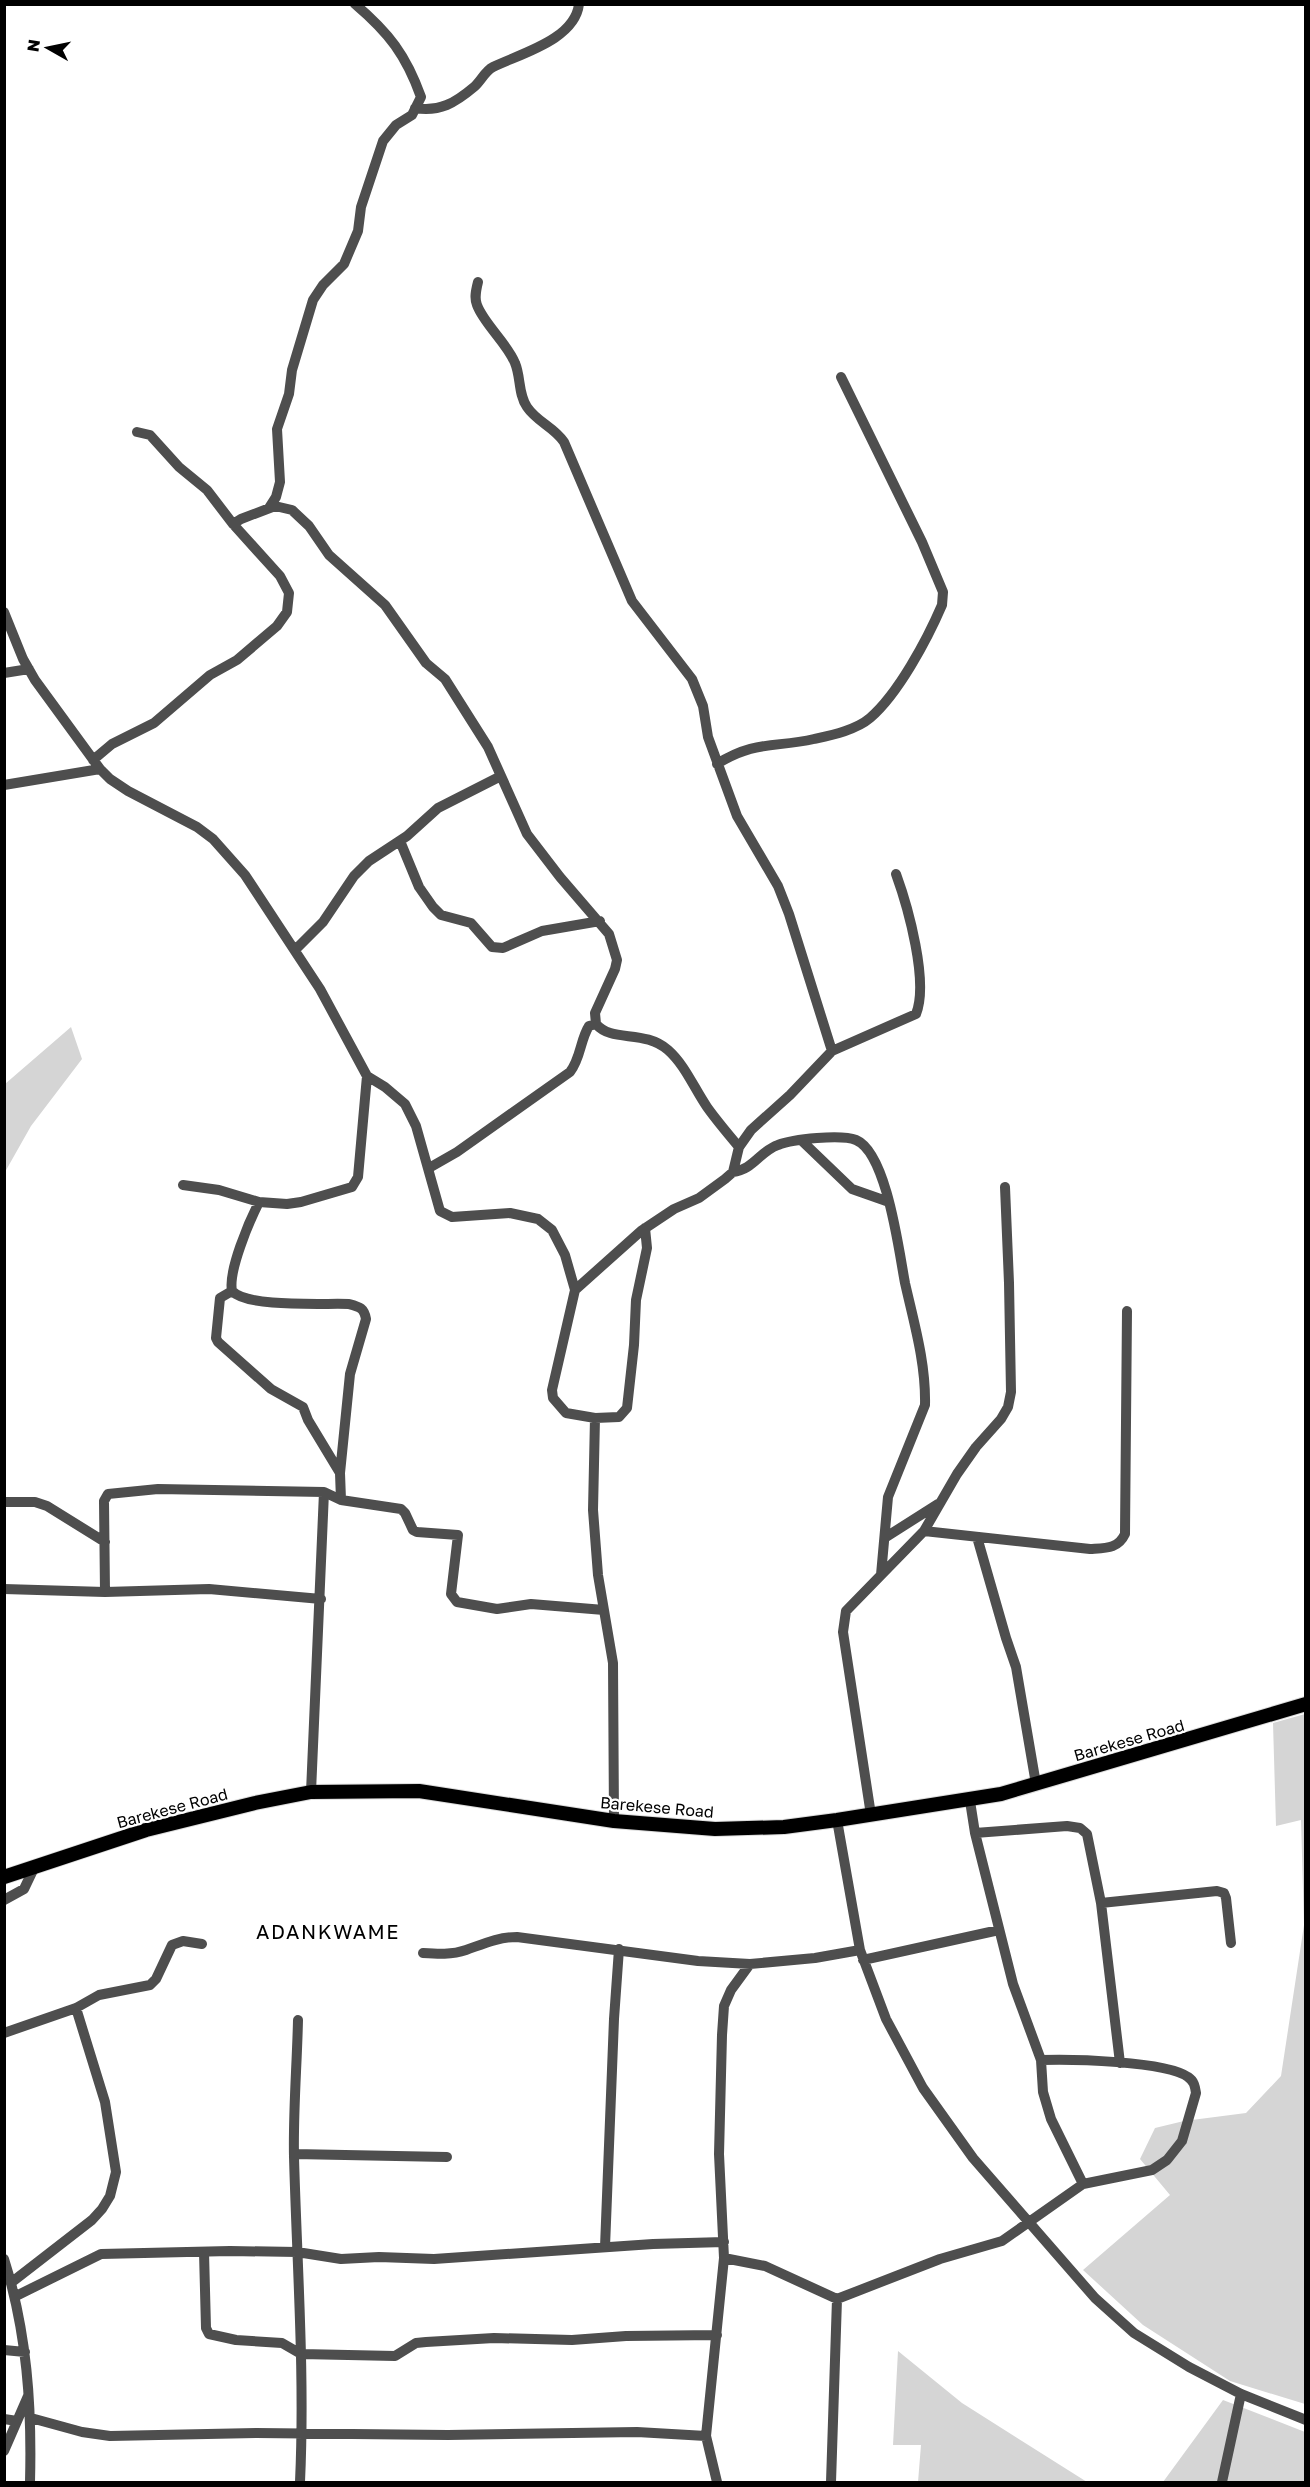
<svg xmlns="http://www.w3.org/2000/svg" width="1310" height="2487" font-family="'Golos Text',sans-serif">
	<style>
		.green { fill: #d5d5d5 }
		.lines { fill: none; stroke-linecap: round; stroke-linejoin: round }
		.major-casing { stroke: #dbdbdb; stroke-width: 16 }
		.minor { stroke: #4e4e4e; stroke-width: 10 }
		.major { stroke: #000; stroke-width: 14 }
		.labels { text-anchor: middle; stroke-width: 4.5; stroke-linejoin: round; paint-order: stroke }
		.street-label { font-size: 16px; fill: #000; stroke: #fff }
		.quarter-label { font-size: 20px; letter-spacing: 1.5px; fill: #000; stroke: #fff }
	</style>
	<rect width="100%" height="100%" fill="#fff"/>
	<!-- green -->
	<path class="green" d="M71,1027L82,1059L31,1126L5,1172V1084Z
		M1305,1714V2404L1230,2381L1143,2325L1083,2270L1170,2195L1140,2159L1155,2128L1184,2121L1246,2113L1281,2076L1304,1925L1301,1820L1276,1826L1273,1723Z
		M898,2351L962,2403L1087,2482H918L921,2445H893Z
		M1223,2400L1305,2432V2482H1163Z"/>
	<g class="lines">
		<!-- major casing -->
		<g class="major-casing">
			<path id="major" d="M4,1877L146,1830L255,1803L311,1792L419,1791L614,1821L715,1829L784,1827L837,1820L1001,1794L1306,1704"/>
		</g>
		<!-- minor -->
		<path class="minor" d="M415,108C440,112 455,103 474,87C481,81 485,71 493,67C519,54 575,40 579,4
			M478,282C476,290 474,298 477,305C484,324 507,343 515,363C521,377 518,394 527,407C537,422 554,427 564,442L632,601L692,679L703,706L708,737L737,816L778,886L789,914L832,1051
			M269,508L276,497L280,482L277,429L289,394L292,370L313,300L323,285L344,264L358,231L361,207L383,141L396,125L412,115L421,97C406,55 389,33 355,4
			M233,524L241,519L275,506L292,510L309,526L329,555L385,605L426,663L445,679L488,747L527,834L560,877L609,934L617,960L615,969L595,1013L596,1024C612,1043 644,1029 668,1050C685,1065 694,1088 707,1107C717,1121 728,1134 739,1147
			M4,612L23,659L35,680L100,769L110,779L128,791L197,827L213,839L245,875L320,989L367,1076L385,1087L405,1104L416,1126L440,1211L452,1217L510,1213L538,1219L552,1230L565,1255L575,1290L552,1390L553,1398L566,1413L595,1418L593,1510L598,1575L613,1663L614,1821
			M4,673L29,669
			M93,760L112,744L154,723L210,675L237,660L277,626L287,612L289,593L280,576L233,524L207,490L179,467L150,435L137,432
			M717,764C755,740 775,748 814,739C832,735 856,730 870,718C898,694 927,640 942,605L943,592L922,542L841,377
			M4,785L100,769
			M400,841L419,887L433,907L441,915L471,923L492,947L503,948L542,931L600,921
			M295,950L323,922L354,876L369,861L407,836L438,808L501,776
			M802,1141L852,1189L889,1202
			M429,1168L457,1152L570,1072C581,1058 580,1040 589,1026L596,1024
			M733,1172C753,1170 760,1151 778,1145C793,1139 841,1134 856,1140C887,1153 899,1252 905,1283C914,1323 926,1363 925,1405L888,1497L881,1575
			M183,1185L219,1190L259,1202L287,1204L301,1202L352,1187L358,1177L367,1076
			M575,1290L641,1231L674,1209L699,1198L725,1179L733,1172L739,1147L751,1130L790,1095L832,1051L916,1014C929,982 908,907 896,874
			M232,1291C248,1308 324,1303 349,1304C360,1307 364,1308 366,1319L350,1374L340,1473L341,1500
			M232,1291L220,1298L216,1338L218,1342L271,1389L303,1407L308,1420L340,1473
			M232,1291C228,1271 249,1222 259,1202
			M595,1418L619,1417L627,1408L634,1345L636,1300L647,1248L645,1228
			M4,1502H35L47,1506L105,1542
			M924,1531L1090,1549C1106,1548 1118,1549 1125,1534L1127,1311
			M886,1537L938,1504
			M977,1537L1006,1638L1016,1667L1036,1784
			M4,1589L105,1592L209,1589L321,1599
			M105,1592L104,1501L108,1494L158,1489L324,1492L341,1500L401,1509L405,1513L413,1530L417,1532L458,1535L451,1594L457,1602L497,1609L531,1604L604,1610
			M311,1792L324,1492
			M970,1801L975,1833L1013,1984L1041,2060L1043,2092L1051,2119L1083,2184
			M871,1815L843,1632L846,1611L924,1531L957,1474L976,1447L1001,1419L1008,1407L1011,1392L1009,1283L1005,1187
			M837,1820L860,1950L886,2019L923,2088L973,2158L1095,2298L1134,2333L1189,2367L1241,2394L1306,2420
			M975,1833L1067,1826L1080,1828L1087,1834L1101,1903L1120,2063
			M4,1900L24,1889L35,1866
			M1101,1903L1217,1891L1224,1893L1226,1898L1231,1943
			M423,1953C437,1954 452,1955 466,1950C483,1944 498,1937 517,1937L698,1961L750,1964L815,1958L860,1950
			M863,1960L999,1930
			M298,2020C297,2065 293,2112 294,2157C297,2266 305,2374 300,2482
			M4,2033L76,2008L99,1995L150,1985L156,1979L172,1945L183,1941L202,1944
			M294,2154L447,2157
			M605,2247L614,2019L619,1949
			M204,2252L206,2328L209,2334L236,2340L282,2343L301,2354L395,2356L416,2343L426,2342L494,2338L572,2340L626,2336L717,2335
			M724,2258L765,2266L837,2299L940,2259L1002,2241L1083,2184L1152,2170L1167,2160L1182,2141L1196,2093C1195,2086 1194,2081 1188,2077C1166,2061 1070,2059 1041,2060
			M4,2259C27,2332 32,2406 30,2482
			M12,2282L92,2220L102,2209L110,2196L116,2172L105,2102L76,2008
			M16,2296L101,2254L230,2251L297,2252L341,2259L379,2257L434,2259L653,2244L724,2242
			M4,2350L25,2352
			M31,2418L82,2432L110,2436L256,2433L448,2435L637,2432L706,2436
			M4,2419L17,2421
			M4,2451L28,2396
			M717,2482L706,2436L724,2258L719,2154L722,2035L724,2006L731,1990L750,1964
			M831,2482L837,2299
			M1222,2482L1241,2394"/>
		<!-- major -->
		<use href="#major" class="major"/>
	</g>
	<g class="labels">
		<!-- street labels -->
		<g class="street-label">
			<text transform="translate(1129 1740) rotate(-16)" y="6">Barekese Road</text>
			<text transform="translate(657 1807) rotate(5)" y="6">Barekese Road</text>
			<text transform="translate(172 1808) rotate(-15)" y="6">Barekese Road</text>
		</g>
		<!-- quarter labels -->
		<g class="quarter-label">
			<text x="328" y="1939">ADANKWAME</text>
		</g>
	</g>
	<!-- border -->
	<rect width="1310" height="2487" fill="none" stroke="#000000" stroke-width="12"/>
	<!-- north arrow -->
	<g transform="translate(48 48) rotate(279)" stroke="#ffffff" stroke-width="4.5" paint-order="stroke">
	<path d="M0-4.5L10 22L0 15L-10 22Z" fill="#000000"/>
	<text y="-9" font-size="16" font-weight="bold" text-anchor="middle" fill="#000000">N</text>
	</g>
</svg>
